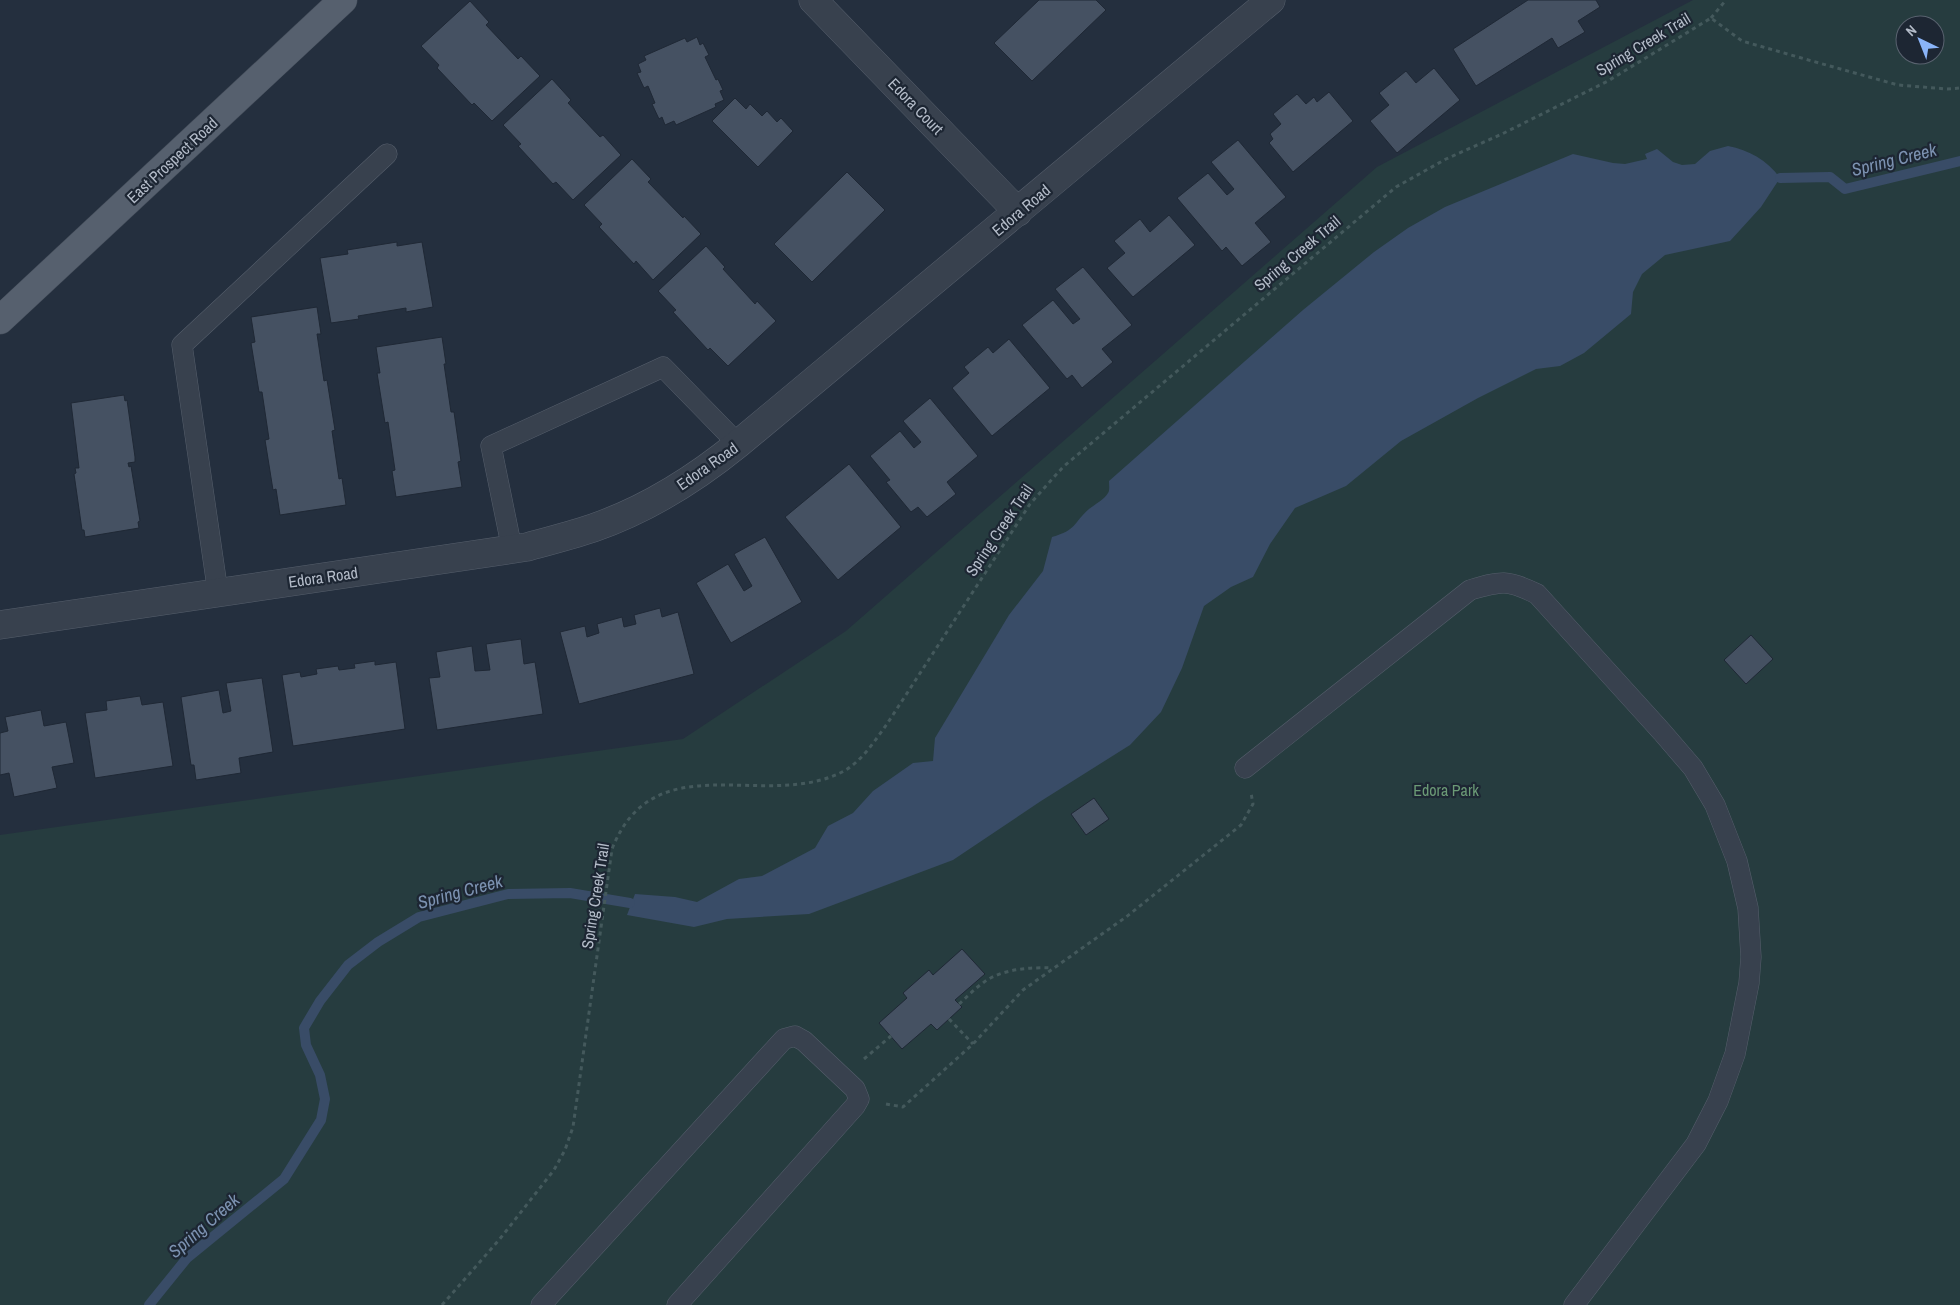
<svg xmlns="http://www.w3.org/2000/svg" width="1960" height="1305" font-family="'Archivo Narrow',sans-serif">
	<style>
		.green { fill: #263c3f; fill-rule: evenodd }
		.water { fill: #394c67 }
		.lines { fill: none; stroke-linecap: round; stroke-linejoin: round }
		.stream { stroke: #394c67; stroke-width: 10 }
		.building { fill: #455162; stroke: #1f2835 }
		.lane-casing { stroke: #565f6c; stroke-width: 21 }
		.street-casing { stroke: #565f6c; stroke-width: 29 }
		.primary-casing { stroke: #414a57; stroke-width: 29 }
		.path { stroke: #44595c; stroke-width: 3; stroke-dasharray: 4 4; stroke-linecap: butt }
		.lane { stroke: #38414e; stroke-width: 20 }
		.street { stroke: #38414e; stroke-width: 28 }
		.primary { stroke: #56606e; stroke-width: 28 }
		.labels { text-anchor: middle; stroke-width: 4.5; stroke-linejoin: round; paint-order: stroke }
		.street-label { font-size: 16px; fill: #b4bcc9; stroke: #1d2633 }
		.park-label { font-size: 16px; fill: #6b9a76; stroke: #1d2633 }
		.water-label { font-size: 18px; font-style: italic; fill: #7c92b1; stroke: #1d2633 }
	</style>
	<rect width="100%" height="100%" fill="#242f3e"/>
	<!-- green -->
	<path class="green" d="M1693,0H1960V1305H0V835L683,739L846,631L1377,167ZM1905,25H1935V55H1905Z"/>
	<!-- water -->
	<path class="water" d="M1728,146C1749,150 1767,160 1780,178L1761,207L1730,241L1665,255L1642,274L1633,292L1631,314L1584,353L1560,366L1536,369L1478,398L1401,441L1346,486L1295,508L1270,544L1253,577L1231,587L1204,606L1182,668L1161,712L1130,745L1041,801L953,860L809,914L727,919L694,927L627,915L635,894L675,897L697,902L739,879L762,876L815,848L828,826L853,813L873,791L913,763L933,761L935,738L1009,615L1043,571L1052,537C1077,530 1073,523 1089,509C1095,504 1104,500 1108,493C1110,490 1109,485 1109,481L1303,310L1374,252L1408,228L1445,207L1573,154L1613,163L1625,164L1647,159L1645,154L1657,149L1673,162L1682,165L1695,164L1710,151Z"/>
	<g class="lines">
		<!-- stream -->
		<path class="stream" d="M1780,178L1830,177L1845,189L1960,161
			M149,1305L187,1258L284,1179L321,1120L325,1099L320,1075L306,1045L304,1028L320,1001L348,965L378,942L419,917L508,894L570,893L630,903"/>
	</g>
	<!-- building -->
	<path class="building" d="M1039,0H1096L1106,10L1032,81L994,43Z
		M1528,0H1596L1600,7L1578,21L1585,32L1558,48L1552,38L1476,86L1453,49Z
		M470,1L489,22L486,25L518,59L521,56L540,76L492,121L474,103L472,105L437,68L439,65L421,46Z
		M697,37L700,45L703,43L709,55L705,57L716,80L718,79L723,90L720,91L724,100L715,104L716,107L676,125L674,121L665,125L662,117L659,119L652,104L655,103L648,86L644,88L637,73L641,72L638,64L646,60L644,56L685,38L687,42Z
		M1434,68L1460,100L1397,153L1370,121L1389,105L1379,93L1406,71L1416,83Z
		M552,79L571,100L568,103L600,137L603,135L621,155L573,200L556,182L553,184L518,146L521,144L503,125Z
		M1329,92L1353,121L1293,172L1269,143L1273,139L1270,134L1281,124L1273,114L1297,94L1306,104L1314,97L1317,102Z
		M735,98L746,109L750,104L762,116L767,111L777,122L781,118L793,131L758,167L712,121Z
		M1238,140L1286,197L1255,223L1271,242L1242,266L1226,247L1222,251L1177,198L1208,173L1227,195L1234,189L1211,162Z
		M632,159L651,179L648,182L683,218L684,216L701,234L653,280L636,261L634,264L599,227L602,224L584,205Z
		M847,172L885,210L812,282L774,244Z
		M1169,215L1195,245L1133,297L1107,268L1125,253L1114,241L1140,219L1150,232Z
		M397,242V246L422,242L433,307L406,312V308L358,316L359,319L331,323L320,258L348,254L347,250Z
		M706,246L725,267L723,269L755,304L757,301L776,321L728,366L710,348L708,350L673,312L676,310L658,291Z
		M1083,267L1132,325L1102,349L1113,362L1082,388L1072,375L1067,379L1022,325L1053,300L1073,324L1080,319L1055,289Z
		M317,307L321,334H317L324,381L327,380L335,430L332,431L339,479L342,478L346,505L280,515L276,489L273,490L265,440L269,439L262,392H259L251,343L255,342L251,317Z
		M442,337L446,364H444L451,412H454L461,461L458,462L462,487L396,497L392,471L395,470L388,422L385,423L377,373H380L376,347Z
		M1009,339L1050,388L992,436L952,388L969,373L964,367L988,347L993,353Z
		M124,395L125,401L127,400L135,457V462L128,463L129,467L131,466L140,521L138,522L139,528L85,537L84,530H82L74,474L76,473L75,468H79L71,403Z
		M930,398L978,456L947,482L956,494L927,517L918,507L911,512L886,482L890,480L870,456L900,431L914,448L921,442L903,421Z
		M849,464L901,527L838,580L785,517Z
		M765,537L802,602L731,643L696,583L728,564L744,591L752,586L734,554Z
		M660,608L662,617L678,612L694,674L579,704L560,632L585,626L587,637L599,633L597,624L622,617L624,627L636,624L634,615Z
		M1751,635L1773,659L1746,684L1724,660Z
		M521,639L524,664L535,662L543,714L437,730L429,678L440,677L436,652L472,646L475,671L490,670L486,644Z
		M375,661V665L396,662L405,729L293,746L282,675L300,672L301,677L317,674L316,669L338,666L339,670L355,668L354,664Z
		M262,678L273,752L239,758L241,773L196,780L194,765H191L181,697L219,690L223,713L231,711L226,683Z
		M140,696L142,705L163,702L173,766L95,778L85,713L107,710L106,701Z
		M41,710L44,726L66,722L74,763L52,767L57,788L14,797L9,773L0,775V733L8,731L5,717Z
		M1094,798L1109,819L1086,835L1071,814Z
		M962,949L985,974L955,1000L962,1007L949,1019L937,1030L931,1024L902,1049L879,1023L907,998L903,993L929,970L933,975Z"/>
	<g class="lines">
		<!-- lane casing -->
		<g class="lane-casing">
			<path id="lane" d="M512,549L491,446L663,367L738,444
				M218,593L182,345L387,154
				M1245,768L1470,590C1501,581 1507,579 1537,594L1662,732L1693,768L1715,805L1737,861L1748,908L1751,957L1749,983L1735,1054L1718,1101L1696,1144L1574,1305
				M541,1305L784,1039L795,1036L804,1041L855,1089L859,1099L855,1106L677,1305"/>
		</g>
		<!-- street casing -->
		<g class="street-casing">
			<path id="street" d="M813,0L1018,212
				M0,625L527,547C549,541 572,535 593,528C645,510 695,479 738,444L1271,0"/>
		</g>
		<!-- primary casing -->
		<g class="primary-casing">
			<path id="primary" d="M0,320L343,0"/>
		</g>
		<!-- path -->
		<path class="path" d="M1711,18L1726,0
			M959,1004C967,997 974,989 983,983C1000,969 1031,967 1052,968
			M949,1019L973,1044
			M864,1059L891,1036
			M886,1104L903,1107L973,1044L1023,990L1126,917L1241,825L1253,804L1251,793
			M442,1305L499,1240L554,1170L565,1150L573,1127L612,849C654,743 762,810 840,773C860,764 874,742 887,724L1030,504L1063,467L1396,187L1446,159L1502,134L1608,81L1711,18L1742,41L1819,63L1898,85L1947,89L1960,88"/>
		<!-- lane -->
		<use href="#lane" class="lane"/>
		<!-- street -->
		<use href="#street" class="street"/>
		<!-- primary -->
		<use href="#primary" class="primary"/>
	</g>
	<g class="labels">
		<!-- street labels -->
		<g class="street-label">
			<text transform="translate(1643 44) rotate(-31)" y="6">Spring Creek Trail</text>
			<text transform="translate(916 106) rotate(46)" y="6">Edora Court</text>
			<text transform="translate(172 160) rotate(-43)" y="6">East Prospect Road</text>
			<text transform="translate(1021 210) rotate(-40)" y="6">Edora Road</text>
			<text transform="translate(1297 253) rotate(-40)" y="6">Spring Creek Trail</text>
			<text transform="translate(707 466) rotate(-35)" y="6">Edora Road</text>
			<text transform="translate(999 530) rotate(-56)" y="6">Spring Creek Trail</text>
			<text transform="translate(323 577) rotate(-8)" y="6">Edora Road</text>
			<text transform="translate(595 896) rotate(-81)" y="6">Spring Creek Trail</text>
		</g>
		<!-- park labels -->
		<g class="park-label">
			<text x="1446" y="796">Edora Park</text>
		</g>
		<!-- water labels -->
		<g class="water-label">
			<text transform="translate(1894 160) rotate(-14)" y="6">Spring Creek</text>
			<text transform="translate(460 892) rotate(-15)" y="6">Spring Creek</text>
			<text transform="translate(204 1226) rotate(-41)" y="6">Spring Creek</text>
		</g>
	</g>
	<!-- north arrow -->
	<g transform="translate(1920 40) rotate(317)"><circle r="24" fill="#1d2633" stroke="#59626f"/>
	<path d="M0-4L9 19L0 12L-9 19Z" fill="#8ab4f8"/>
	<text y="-8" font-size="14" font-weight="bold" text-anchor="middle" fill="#b4bcc9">N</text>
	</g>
</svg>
